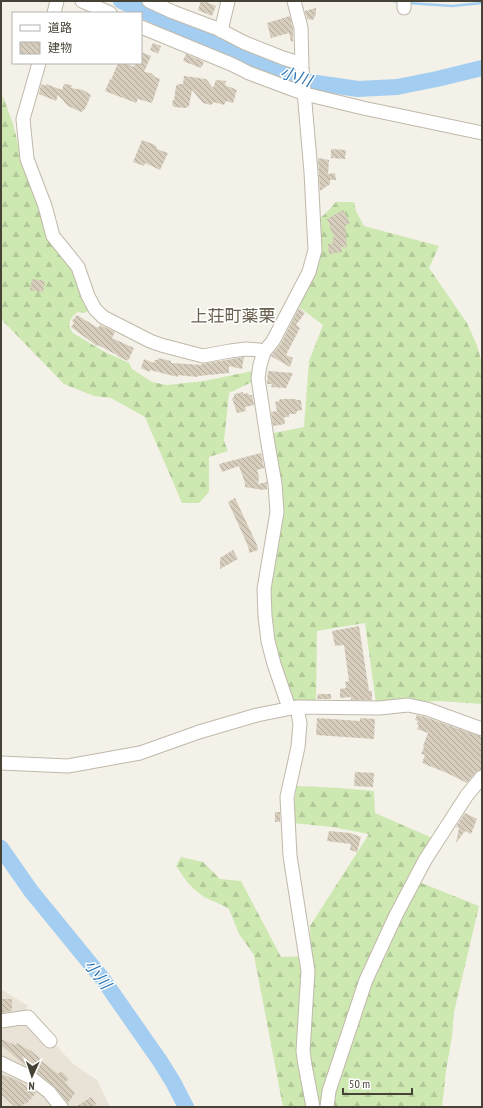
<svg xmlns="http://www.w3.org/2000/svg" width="483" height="1108" font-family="'PT Sans Narrow','Noto Sans JP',sans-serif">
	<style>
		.residential { fill: #e8e3d6 }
		.forest { fill: url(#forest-firs) }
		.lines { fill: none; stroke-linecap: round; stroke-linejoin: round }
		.stream { stroke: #a4cef1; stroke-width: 2.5 }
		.river { stroke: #a4cef1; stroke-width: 16 }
		.building { fill: url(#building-back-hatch) }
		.minor-casing { stroke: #c0b9aa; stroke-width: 15 }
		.minor { stroke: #fff; stroke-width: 13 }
		.labels { text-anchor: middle; stroke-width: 3; stroke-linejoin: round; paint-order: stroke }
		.water-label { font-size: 16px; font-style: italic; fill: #2e76b5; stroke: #fff }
		.quarter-label { font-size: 17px; fill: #6a604e; stroke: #fff }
	</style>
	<defs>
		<pattern id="forest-firs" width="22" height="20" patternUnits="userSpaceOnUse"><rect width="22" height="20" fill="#cde8b1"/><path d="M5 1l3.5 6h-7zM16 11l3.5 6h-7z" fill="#b1c899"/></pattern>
		<pattern id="building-back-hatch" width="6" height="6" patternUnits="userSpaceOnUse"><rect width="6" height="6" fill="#d6cdbd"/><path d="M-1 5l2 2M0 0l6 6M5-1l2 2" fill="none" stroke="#afa89a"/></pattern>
	</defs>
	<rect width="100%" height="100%" fill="#f4f1e8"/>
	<!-- residential -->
	<path class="residential" d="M1,989L28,1006L25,1011L72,1063L97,1080L110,1107H1Z"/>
	<!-- forest -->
	<path class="forest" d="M1,95L4,99L13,124L19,148L74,265L90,310L84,313L78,312C73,315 70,319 69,326L73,333L103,351L129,363L132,369L152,382L167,385L204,381L253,371L254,381L229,393L224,441L228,451L209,457V492L199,503H182L145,417L111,398L94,396L64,384L2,320L1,321Z
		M336,202H354L356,211L364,226L439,246L429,268L467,323L476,343L482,363V704L438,701L424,702L409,699L376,703L365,623L317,631L316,703L296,701L288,696L269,620L272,555L269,434L304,427L309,361L323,325L295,304L317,221L326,213Z
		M296,786L340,788L374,791L375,813L437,840L414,880L479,906L454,1012L452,1036L446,1071L442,1107H283L254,955L239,934L229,909L224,906L204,897L194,889L188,883L176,866L181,857L203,862L220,879L241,881L281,957L311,956L310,926L369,834L332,827L293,823Z"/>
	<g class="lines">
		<!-- stream -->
		<path class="stream" d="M393,1L401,2
			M408,3L452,6L482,3"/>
		<!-- river -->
		<path class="river" d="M121,1L262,64L298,79L310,82L358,89L397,87L437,79L482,68
			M1,848L31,891L102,978L160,1061L173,1082L186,1107"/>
	</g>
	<!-- building -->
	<path class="building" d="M201,1H204L216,6L212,16L198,10Z
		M316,8V14L313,20L307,19L305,11Z
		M290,16L293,29V41L291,42L289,33L271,38L267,23Z
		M153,43L161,46L158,54L150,50Z
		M141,52L151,56L144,72L151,73L155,77L160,79L152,103L138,99L136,103L105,91L110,79L111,80L118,63H125L134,67L135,63H141Z
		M186,54L204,62L201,68L183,61Z
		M184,76L206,79L213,88L216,80L226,81L225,85L237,90L233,103L226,101L224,105L214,102L211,105L203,103L192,90L189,106L185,108L174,107L172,104L173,100H174L176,86L178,84H183Z
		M41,84L45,86L46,84L62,90L64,84L72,85L71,88L83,90L91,95L85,109L81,112L68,106L58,95L56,101L39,94Z
		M142,140L153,144L157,147V149L168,153L160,170L145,163L144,166L133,162Z
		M331,149L346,150L345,159L331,158Z
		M318,158L329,160L328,174L335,173L336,180H330V184L320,191Z
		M343,210L350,223L345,226L347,247H341L342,252L329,254L328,244H333L332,238L335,237L329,226L330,225L327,219Z
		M32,279L45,281L43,292L30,290Z
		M299,308L305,313L296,325L300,328L286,355L293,358L290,367L271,356L280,345Z
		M77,315L98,328L100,325L115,332L112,338L134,348L128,361L117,356V355L98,345L97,346L71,327L74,323L72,321Z
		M244,357L242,369L229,366V373L198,376L197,377L178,375V377L150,370L149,372L141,368L144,359L154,363L155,360H158V358L171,361V363L202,365V364Z
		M268,371L293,373L286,388L271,387L272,384H267Z
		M243,392V394L248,393L249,395H252L254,405L245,407L246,411L237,413L232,398L234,397V394Z
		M280,399H296V400H301L302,410L297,411L296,414H289V417H284L285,424L273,426L271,412L277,411L275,402L279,401Z
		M261,453L264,468L257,470L259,477L258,484L267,482V489L263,490L245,487V483L239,466L222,472L219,464Z
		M235,498L257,545L258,550L249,553V549L245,539L228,502Z
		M233,550L238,559L220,569V558Z
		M359,626L369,691H372V700H351V697L340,698V689L346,688L345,682L349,681L344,645L335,646L332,631Z
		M318,694H331V699H317Z
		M417,715L425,717L482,737V769L476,772L467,783L447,773L422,763L425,755L421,754L424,747L423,746L428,733L417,729L419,725L417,724L418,721L415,720Z
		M317,718L360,721V718L375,719L374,739L316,735Z
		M355,772L374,773L373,787L354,786Z
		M275,812H280V822H275Z
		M465,813L477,819L471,834L465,831L456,843L459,828L456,827Z
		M329,831L350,833L361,837L357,852L350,850L351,844L327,841Z
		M1,999H12V1011L1,1013Z
		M1,1039L15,1045L17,1043L31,1051L40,1058L39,1059L58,1074L61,1071L69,1079L65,1082L75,1093L68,1103L54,1086L35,1071L27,1067L1,1045Z
		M1,1074L17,1080L29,1088L30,1087L36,1093L26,1104L25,1103L20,1107H15L1,1094Z
		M91,1097L96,1104L92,1107H76Z"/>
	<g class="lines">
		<!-- minor casing -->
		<g class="minor-casing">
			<path id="minor" d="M82,1L110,13
				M149,1L173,12L218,29L245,43L283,58L302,64
				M404,8V1
				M54,13L57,1
				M141,27L231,64L249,73L305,94L363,108L482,133
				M221,31L228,1
				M39,63L23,119L27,159L45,206L53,236L78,267L88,296L95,309L103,317L150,341L161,345L203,356L230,351L246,349L259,350L264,352
				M297,707L300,724L298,747L287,797L290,856L308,971L303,1051L305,1065L313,1107
				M289,708L274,664L268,641L265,616L264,589L277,512L275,484L267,438L258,378L260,365L264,352L273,341L309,272L315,250L311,172L302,68L301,28L294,1
				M1,763L68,766L140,753L199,732L257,715L297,707L379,708L408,705L427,709L482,729
				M1,1021L28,1017L50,1041
				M1,1063L30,1077L49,1092L61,1107
				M327,1107L329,1091L366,980L396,915L425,860L467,795L482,777"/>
		</g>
		<!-- minor -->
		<use href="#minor" class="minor"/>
	</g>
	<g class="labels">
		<!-- water labels -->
		<g class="water-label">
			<text transform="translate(296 76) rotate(18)" y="6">小川</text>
			<text transform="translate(98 974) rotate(52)" y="6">小川</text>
		</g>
		<!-- quarter labels -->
		<g class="quarter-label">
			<text x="233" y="322">上荘町薬栗</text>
		</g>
	</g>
	<!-- border -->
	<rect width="483" height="1108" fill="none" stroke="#474236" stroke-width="4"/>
	<!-- legend -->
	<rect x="12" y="12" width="130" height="52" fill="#ffffff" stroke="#b5b3af"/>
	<rect x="20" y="25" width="20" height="6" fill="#ffffff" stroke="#b5b3af"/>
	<text x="48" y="32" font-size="12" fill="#474236">道路</text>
	<rect x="20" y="42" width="20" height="12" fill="url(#building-back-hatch)" stroke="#b5b3af"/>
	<text x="48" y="52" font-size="12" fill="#474236">建物</text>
	<!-- north arrow -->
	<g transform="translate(32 1076) rotate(183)" stroke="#ffffff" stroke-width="3" paint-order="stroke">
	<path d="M0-3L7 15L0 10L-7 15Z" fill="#474236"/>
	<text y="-6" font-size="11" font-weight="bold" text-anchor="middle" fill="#474236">N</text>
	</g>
	<!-- scale -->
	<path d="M343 1088v6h69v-6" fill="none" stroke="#474236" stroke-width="2"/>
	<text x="349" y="1088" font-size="12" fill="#474236" stroke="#ffffff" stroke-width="3" paint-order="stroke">50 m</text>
</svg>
